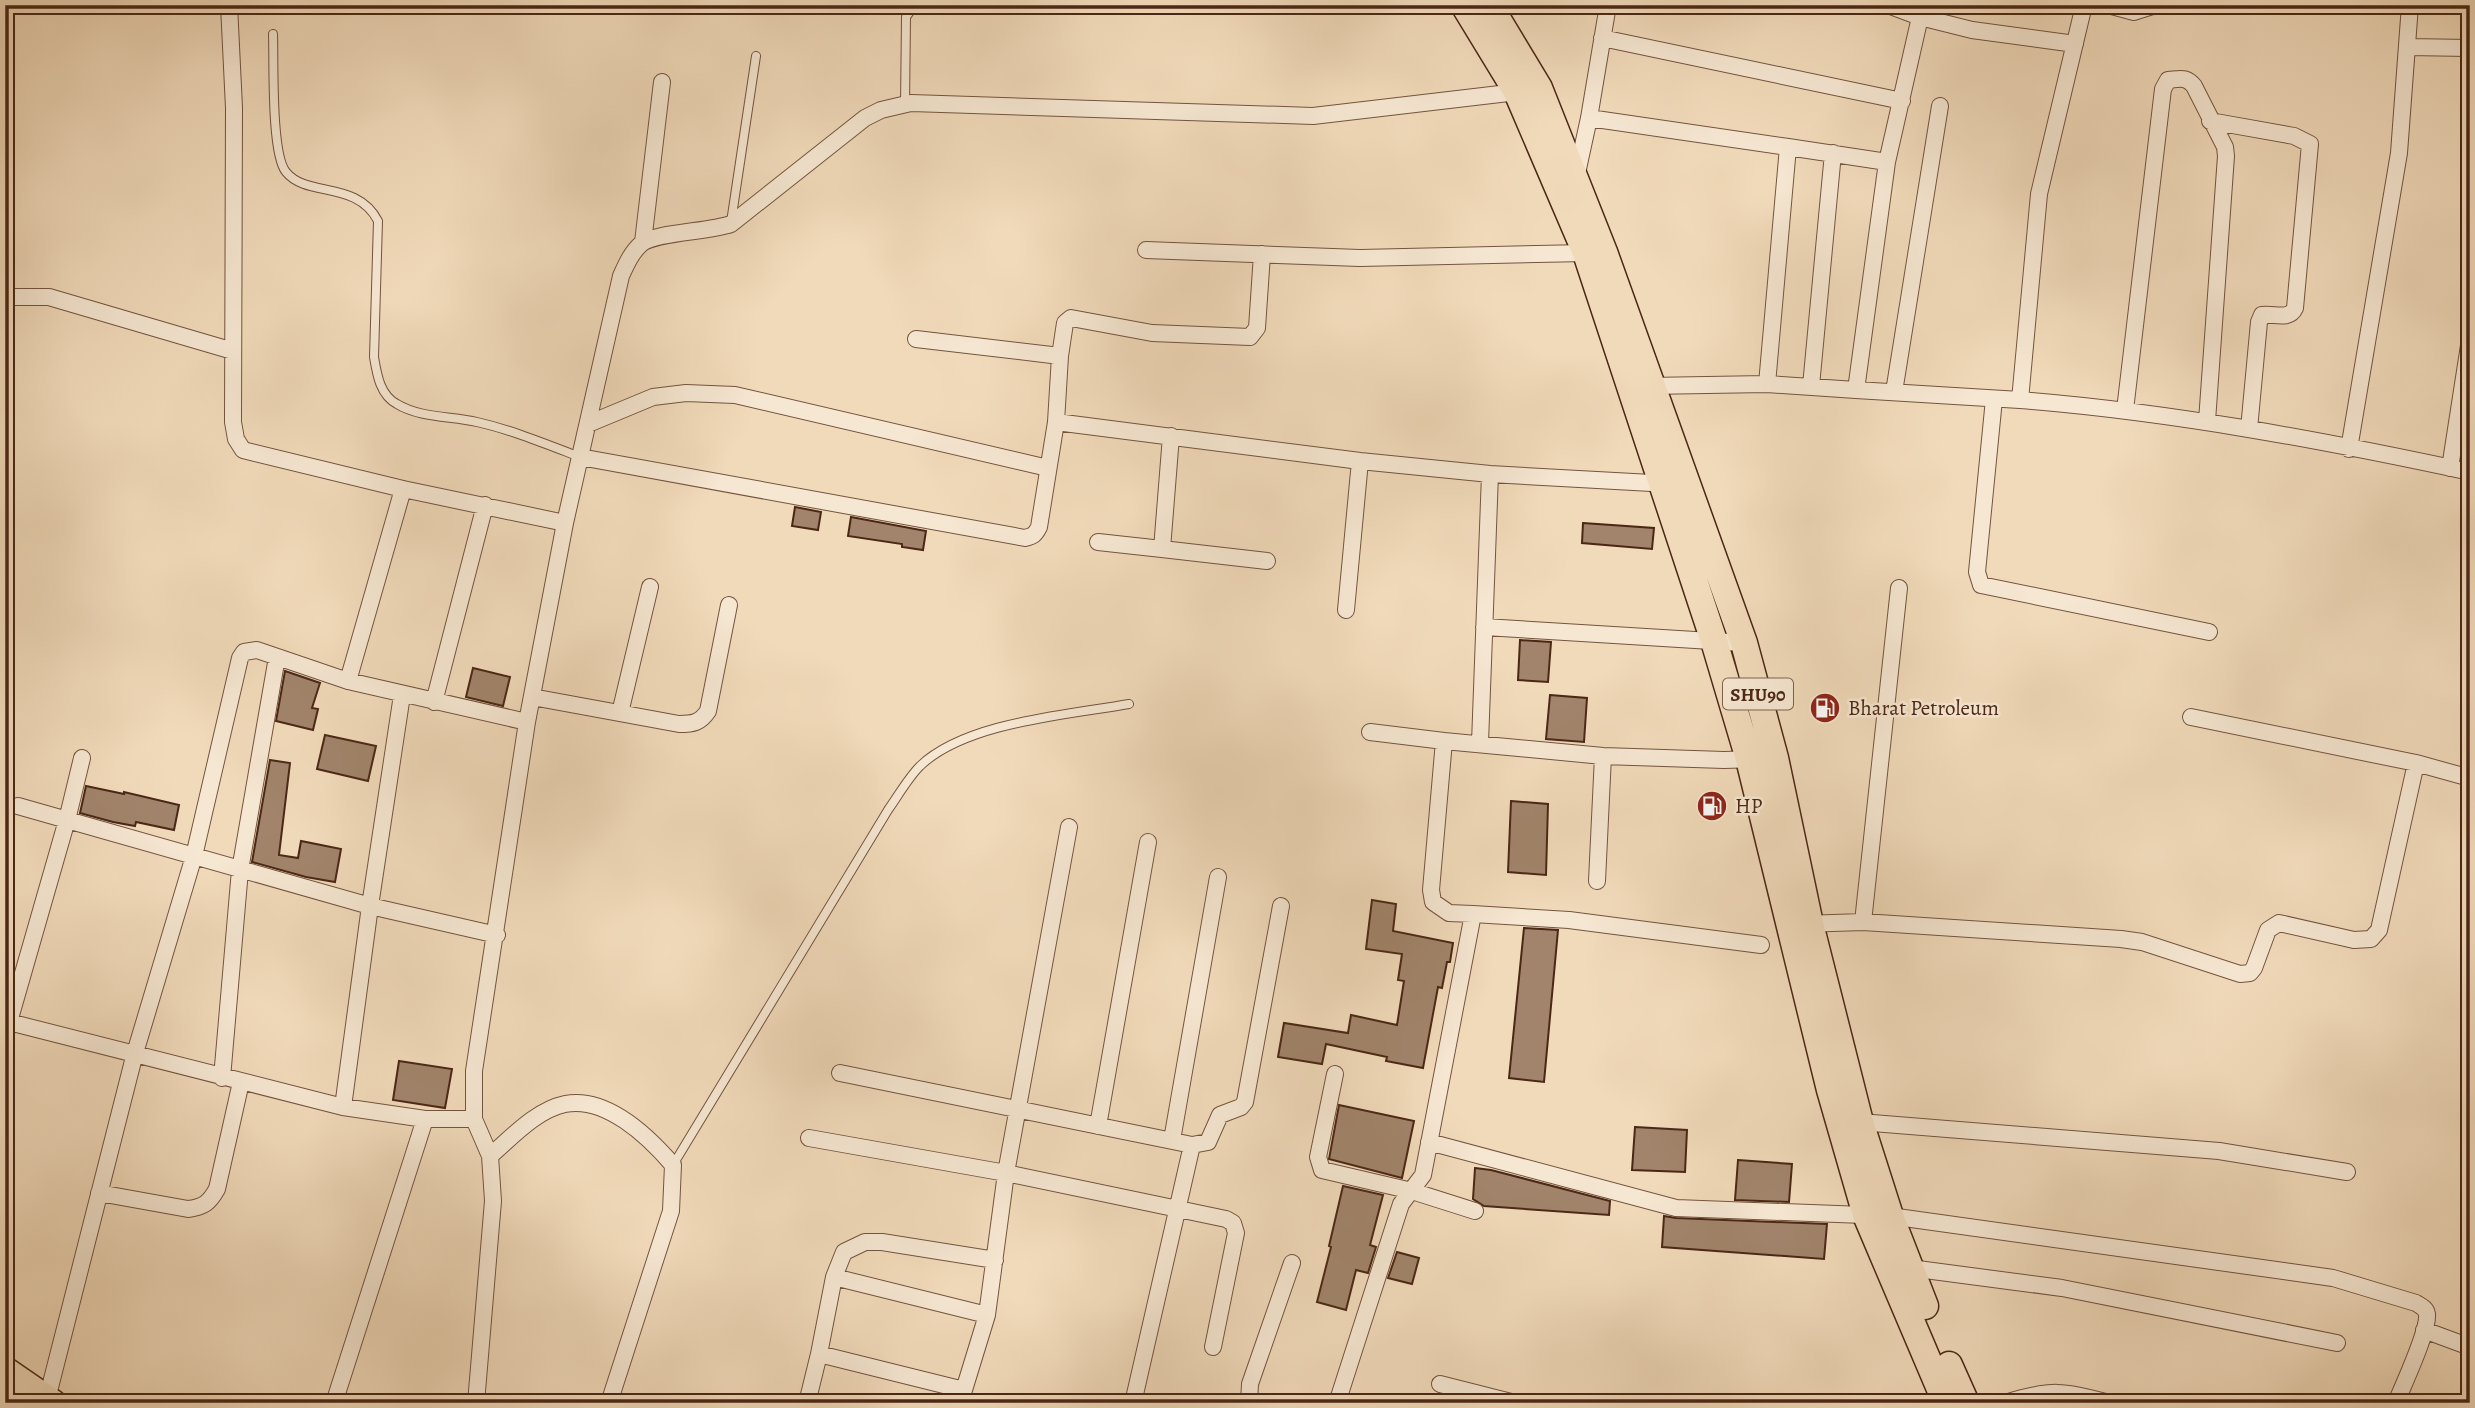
<svg xmlns="http://www.w3.org/2000/svg" width="2475" height="1408" font-family="Alegreya,serif">
	<style>
		.building { fill: #a1846b; stroke: #4b2716; stroke-width: 2 }
		.lines { fill: none; stroke-linecap: round; stroke-linejoin: round }
		.lane-casing { stroke: #74543f; stroke-width: 10 }
		.street-casing { stroke: #74543f; stroke-width: 18 }
		.primary-casing { stroke: #4b2716; stroke-width: 29 }
		.lane { stroke: #f6e7d2; stroke-width: 8 }
		.street { stroke: #f6e7d2; stroke-width: 16 }
		.primary { stroke: #f1daba; stroke-width: 26 }
		.labels { text-anchor: middle; stroke-width: 5; stroke-linejoin: round; paint-order: stroke }
		.shield { fill: #f6e7d2; stroke: #7e614e; stroke-width: 2 }
		.shield-label { font-size: 19px; font-weight: bold; fill: #4b2716 }
		.poi-label { font-size: 21px; fill: #4b2716; stroke: #f6e7d2; text-anchor: start }
	</style>
	<rect width="100%" height="100%" fill="#f1daba"/>
	<filter id="stains"><feTurbulence type="fractalNoise" baseFrequency=".00286" numOctaves="4"/><feColorMatrix values="0 0 0 0 .2 0 0 0 0 .09 0 0 0 0 .02 0 0 0 .5 -.17"/></filter>
	<radialGradient id="worn" r=".72"><stop offset=".6" stop-color="#630" stop-opacity="0"/><stop offset="1" stop-color="#630" stop-opacity=".3"/></radialGradient>
	<!-- building -->
	<path class="building" d="M795,507L821,512L818,530L792,526Z
		M851,517L926,531L923,550L902,547V544L848,536Z
		M1583,523L1654,528L1652,549L1582,543Z
		M1520,640L1551,642L1548,682L1518,680Z
		M473,668L510,677L503,706L466,697Z
		M285,671L320,683L312,708L318,709L313,730L276,721Z
		M1550,695L1587,698L1584,742L1546,739Z
		M325,735L376,746L368,781L317,769Z
		M270,760L290,763L279,855L298,858L301,841L341,849L335,882L306,877L252,862Z
		M86,786L124,794V792L179,805L174,830L136,822L135,826L113,822L80,813Z
		M1511,801L1548,804L1546,875L1508,872Z
		M1372,900L1396,904L1393,931L1453,943L1450,962H1447L1442,988L1438,987L1423,1068L1386,1061L1387,1057L1326,1044L1322,1064L1278,1057L1284,1023L1348,1033L1351,1015L1397,1025L1404,981L1398,980L1402,954L1366,949Z
		M1524,928L1558,930L1544,1082L1509,1078Z
		M399,1061L452,1069L445,1108L393,1100Z
		M1339,1105L1414,1121L1402,1178L1329,1159Z
		M1635,1127L1687,1130L1685,1172L1632,1170Z
		M1738,1160L1792,1164L1789,1202L1735,1200Z
		M1475,1168L1491,1170L1610,1201L1609,1215L1484,1206L1473,1199Z
		M1343,1186L1383,1195L1370,1245L1376,1247L1368,1273L1356,1270L1346,1310L1317,1302L1331,1247L1329,1246Z
		M1664,1216L1676,1218L1827,1224L1824,1259L1662,1247Z
		M1397,1252L1419,1258L1412,1284L1388,1278Z"/>
	<g class="lines">
		<!-- lane casing -->
		<g class="lane-casing">
			<path id="lane" d="M273,34C274,62 271,154 286,172C307,198 357,180 378,221L374,357C377,375 380,395 397,404C420,418 451,416 477,422C512,430 546,444 580,457
				M905,105L906,17L911,10L923,8L982,9
				M731,222L756,56
				M673,1165L888,810C898,796 908,778 920,766C966,722 1067,715 1129,704"/>
		</g>
		<!-- street casing -->
		<g class="street-casing">
			<path id="street" d="M229,5L234,108L233,422L236,439L243,450L403,489L565,523
				M1888,5L1920,17L1887,162L1856,390L2020,400L2039,194L2084,5
				M2108,5L2134,12L2156,5
				M1920,17L1972,30L2075,44
				M1602,38L1902,101
				M2407,47L2470,48
				M1589,118L1788,147L1767,384L1856,390
				M2210,121L2294,136L2310,144L2295,308C2289,321 2274,313 2262,315L2259,322L2249,429
				M1788,147L1887,162
				M1576,178L1589,118L1608,5
				M643,242L662,82
				M1146,250L1360,258L1586,253
				M5,297H49L233,351
				M916,339L1060,356
				M1647,386L1767,384
				M1811,386L1833,153
				M1894,392L1940,106
				M1994,399L1977,572L1981,585L2209,632
				M2020,400C2171,412 2321,440 2470,472
				M2125,410L2163,89L2168,80C2180,79 2186,76 2194,86L2225,147L2226,156L2207,421
				M1056,422L1360,461L1490,474L1480,743
				M588,424L653,397L686,393L735,395L1048,468
				M1171,436L1162,549L1267,561
				M2349,449L2399,153L2410,5
				M580,457L1025,538C1033,536 1035,535 1039,527L1056,422L1060,356L1065,323L1071,318L1152,333L1250,337L1257,328L1262,254
				M2450,468L2470,339
				M1490,474L1670,484
				M1098,542L1162,549
				M1346,610L1360,461
				M1484,627L1744,643
				M348,681L403,489
				M532,697L679,724C693,724 700,723 708,711L729,605
				M434,702L485,505
				M620,713L650,587
				M2191,717L2416,763L2470,778
				M1370,732L1444,741
				M18,806L370,906L497,935
				M1597,881L1603,756
				M1473,914L1569,920L1761,945
				M1863,922L1899,588
				M1802,924L1863,922L2121,939L2142,942L2240,974L2250,973L2254,968L2268,930L2279,923L2354,940L2371,939L2379,930L2416,763
				M5,1021L343,1107L425,1119H474
				M5,1036L67,820L82,758
				M840,1073L1192,1145L1133,1403
				M1335,1074L1318,1157L1322,1170L1412,1191L1475,1211
				M222,1078L240,870L277,657
				M343,1107L370,906L402,695
				M1860,1122L2219,1151L2347,1172
				M1098,1126L1148,842
				M809,1138L1006,1173L1226,1219L1233,1223L1236,1233L1213,1347
				M1172,1140L1218,877
				M1429,1142L1676,1208L1890,1216L2333,1278L2416,1303C2421,1306 2426,1308 2427,1314C2429,1331 2403,1385 2396,1403
				M1192,1145L1208,1142L1220,1115L1241,1107L1245,1102L1281,906
				M490,1156C511,1138 536,1110 565,1104C606,1096 648,1136 673,1165L671,1211L609,1403
				M99,1193L188,1209C204,1207 209,1203 217,1189L241,1082
				M1910,1268L2062,1288L2337,1343
				M834,1277L844,1252L865,1242H882L995,1260
				M2424,1330L2470,1347
				M819,1354L834,1277L987,1315
				M1440,1384L1515,1403
				M46,1403L135,1053L194,856L240,658L244,652L257,650L348,681L527,722
				M334,1403L425,1119
				M476,1403L493,1201L490,1156L474,1119V1071L527,722L565,523L621,276C626,265 631,253 641,244C655,232 709,232 731,224L865,118L881,110L911,103L1313,116L1517,92
				M807,1403L819,1354L964,1390
				M960,1403L987,1315L1006,1173L1069,827
				M1249,1403L1250,1384L1292,1263
				M1337,1403L1401,1204L1423,1175L1473,914L1449,913L1433,902L1431,890L1444,741L1603,756L1724,760L1757,759
				M2005,1403C2050,1389 2064,1390 2109,1403"/>
		</g>
		<!-- primary casing -->
		<g class="primary-casing">
			<path id="primary" d="M1464,5L1517,92L1586,253L1714,641L1749,759L1830,1090L1866,1215L1946,1403
				M1489,5L1539,88L1604,252L1744,643L1775,758L1810,924L1860,1122L1890,1216L1925,1306
				M1949,1365L1966,1403
				M5,1370L53,1403"/>
		</g>
		<!-- lane -->
		<use href="#lane" class="lane"/>
		<!-- street -->
		<use href="#street" class="street"/>
		<!-- primary -->
		<use href="#primary" class="primary"/>
	</g>
	<!-- icons -->
	<defs>
		<g id="fuel-disc" transform="scale(1.575)"><circle r="9.5" fill="#8f2418" stroke="#f6e7d2"/><path d="M-5.5-6h7V0h2V4h1.3V-2.5L3-4.5l.8-.8L6-3V5H2.5V1h-1V6h-7ZM-4.2-4.7v3.2H.2V-4.7Z" fill="#fff"/></g>
	</defs>
	<g fill-rule="evenodd">
		<use href="#fuel-disc" x="1825" y="708"/>
		<use href="#fuel-disc" x="1712" y="806"/>
	</g>
	<g class="labels">
		<!-- shield labels -->
		<rect class="shield" x="1723" y="678.5" width="70" height="31" rx="5"/>
		<g class="shield-label">
			<text x="1758" y="701">SHU90</text>
		</g>
		<!-- poi labels -->
		<g class="poi-label">
			<text x="1848" y="715">Bharat Petroleum</text>
			<text x="1735" y="813">HP</text>
		</g>
	</g>
	<!-- margin -->
	<rect width="2475" height="1408" fill="none" stroke="#f1daba" stroke-width="28"/>
	<rect x="7" y="7" width="2461" height="1394" fill="none" stroke="#4b2716" stroke-width="3.5"/>
	<rect x="14" y="14" width="2447" height="1380" fill="none" stroke="#4b2716" stroke-width="2"/>
	<rect width="100%" height="100%" filter="url(#stains)"/>
	<rect width="100%" height="100%" fill="url(#worn)"/>
</svg>
